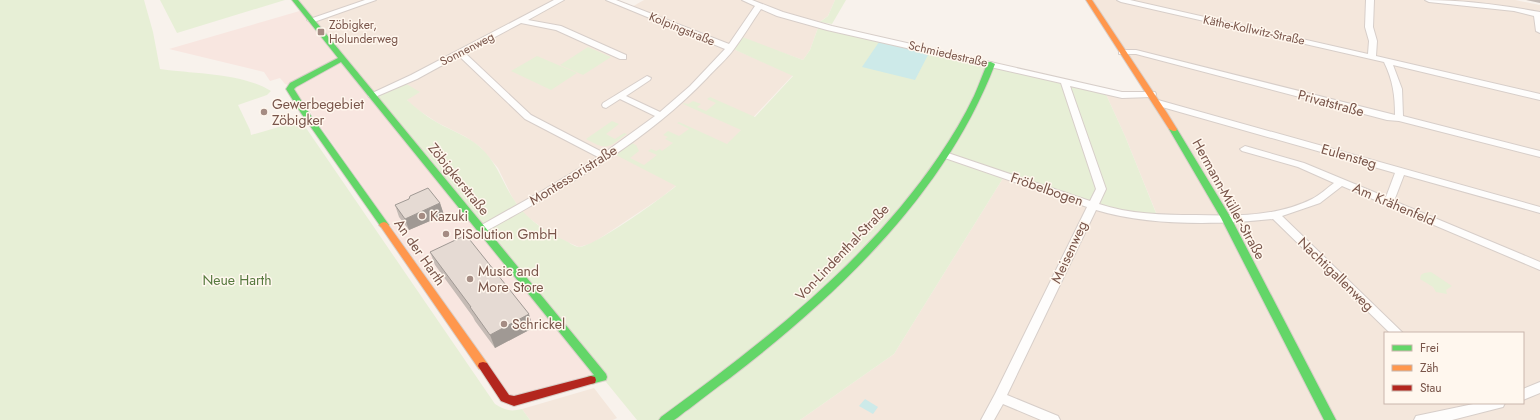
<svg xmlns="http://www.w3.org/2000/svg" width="1540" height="420" font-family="Jost,sans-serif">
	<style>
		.residential { fill: #f4e7dc; fill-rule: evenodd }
		.commercial { fill: #f8e6e0 }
		.green { fill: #e7efd6 }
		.water { fill: #cdeae9 }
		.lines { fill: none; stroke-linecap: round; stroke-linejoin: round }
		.street-casing { stroke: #d7cec9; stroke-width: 2 }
		.fast-casing { stroke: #d8cec8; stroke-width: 2 }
		.slow-casing { stroke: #d8cec8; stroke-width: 2 }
		.jam-casing { stroke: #d8cec8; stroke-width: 2 }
		.street { fill: #fefdfc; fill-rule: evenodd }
		.fast { fill: #63d668; fill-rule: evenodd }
		.slow { fill: #ff974d; fill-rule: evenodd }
		.jam { fill: #b3261e; fill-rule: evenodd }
		.wall { fill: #c5bbb5 }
		.shaded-wall { fill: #a09994 }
		.building { fill: #e5dad3; stroke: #a09994 }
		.poi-dot { fill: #a58c83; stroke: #fff7ee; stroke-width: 1.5 }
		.labels { text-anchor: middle; stroke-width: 3; stroke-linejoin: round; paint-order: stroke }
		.far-poi-label { font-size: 12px; fill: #79554a; stroke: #fff7ee; text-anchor: start }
		.far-street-label { font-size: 12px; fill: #79554a; stroke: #fff7ee }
		.street-label { font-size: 14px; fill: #79554a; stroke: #fff7ee }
		.poi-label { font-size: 14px; fill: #79554a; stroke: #fff7ee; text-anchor: start }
		.park-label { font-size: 14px; fill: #56793e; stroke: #fff7ee }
	</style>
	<rect width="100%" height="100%" fill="#f8f2ec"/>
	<!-- residential -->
	<path class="residential" d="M295,0H610L630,8L644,0H835L828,16L817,24L819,25L810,50L803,60L778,51L731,48L793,75L731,141L662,197L593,243L579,247L555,237L526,216L513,199L498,168L480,147L466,137L438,123L415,108L406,99L420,92L372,95Z
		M1089,0H1515L1540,5V420H800L894,354L1005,175L1157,215L1125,136L1104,90L1122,95L1152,94ZM1385,333H1523V403H1385Z
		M594,388L617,418L613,420H530L522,409Z"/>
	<!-- commercial -->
	<path class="commercial" d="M303,10L602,377L514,401L292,86L285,84L280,78L270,81L264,72L169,49Z"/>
	<!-- green -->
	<path class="green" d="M0,0H144L153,32L160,69C195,74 242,73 271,91L267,95L238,105L250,130L251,135L296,122L299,127L304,125L495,404C505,410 510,412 522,409L530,420H0Z
		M160,0H285L177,33Z
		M835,0H846L832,24L820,22L828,16Z
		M819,25L1104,90L1125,136L1158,218L1101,208L1005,175L894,354L800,420H637L372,95L403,82L420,92L407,100C416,108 427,117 438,123C452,131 468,136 480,147C498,163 503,185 516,203C529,221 548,233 568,242C571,244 576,247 579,247C594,247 662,198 676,186L616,155L632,143L636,145L639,151L630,158L644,165L657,155L648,151L651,149L656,151L660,149L662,151L673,143L665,139L668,137L663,135L668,131L679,136L689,129L677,123L679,122L727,144L741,130L683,104L684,103L688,104L693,101L701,104L697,107L706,111L716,103L707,99L710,97L755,117L793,76L731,48L740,36L803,60L810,50Z
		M588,47L611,57L583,75L560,65Z
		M537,56L577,73L551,90L511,71Z
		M612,121L619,124L606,134L615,139L624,133L627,134C607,148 608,151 586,139Z
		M1431,272L1452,286L1446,290L1447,294L1436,292L1433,287L1420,279L1421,275L1424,273Z"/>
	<!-- water -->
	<path class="water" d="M879,42L929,53L915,80L862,67Z
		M865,399L878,407L873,414L859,406Z"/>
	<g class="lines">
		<!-- street casing -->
		<g class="street-casing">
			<path id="street" d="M365,0H376L314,22H311L307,20Z
				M554,0H564L528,20L561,26L626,55V59H620L556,30L521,23L465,53L531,115L604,153L655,116L620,99L606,108L603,107L602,105L603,103L647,76L651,78L650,80L626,96L660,112L690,86L725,49L606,0H616L729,44L755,6L742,0H752L783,12L832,26L1122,92H1155L1156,94L1155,96L1152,97L1122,98L1070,86L1106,189L1099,204C1128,214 1164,215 1195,215C1235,216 1276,217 1312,199C1320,195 1327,188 1334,183L1298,167L1242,151L1240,149L1245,146L1304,163L1386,197L1395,173L1155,105L1154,103L1158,100L1540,207V213L1404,175L1394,201L1540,262V270L1342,186L1320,203L1282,216L1403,333H1390L1273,219C1219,225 1148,226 1096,210L1007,395L1058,416L1060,420H1041L1003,404L994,420H981L995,394L1087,207L942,157L940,155L945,152L948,153L1090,201L1096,189L1061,83L827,30L777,16L761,9C752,22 743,37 734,49C727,59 716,68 707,78C645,143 564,188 486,231H478L477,229L478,227L542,191L598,157L525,119L459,56L417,79L375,97H369L368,95L411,75Z
				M1117,0H1130L1368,54L1369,41L1365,27L1366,0H1374L1373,27L1377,41L1376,56L1540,94V100L1393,65L1402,89L1403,116L1540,151V157L1399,121L1387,120L1136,54H1119V50H1136L1395,115C1395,96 1393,80 1384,62L1121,2Z
				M1425,0C1464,0 1502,5 1540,12V33L1536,31L1534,16L1514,11L1429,2Z
				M1540,382V393L1523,400V389Z
				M1478,403H1505L1503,407L1499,408L1452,420H1414L1416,416Z"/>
		</g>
		<!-- fast casing -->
		<g class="fast-casing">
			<path id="fast" d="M292,0H298L606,374L607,377L606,380L591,384L587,383L586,380L587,377L594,375L341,62L296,87L294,89L309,113L389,225L387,227H381L301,113L286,89L290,83L338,58Z
				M988,62H991L995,64C946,193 838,295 730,378C716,388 703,398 689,409C684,412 679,417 674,420C670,420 664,420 659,420L661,417C764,342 867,262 939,156C952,137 964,117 974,96C979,85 983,73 988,62Z
				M1170,127H1173L1177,129L1231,218L1336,420H1324L1221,218L1169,129Z"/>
		</g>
		<!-- slow casing -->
		<g class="slow-casing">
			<path id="slow" d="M1086,0H1092L1167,113L1177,129L1176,131H1173L1169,129Z
				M384,222L387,223L487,363L488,366L487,369L483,370L479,369L381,227L379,225L381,223Z"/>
		</g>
		<!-- jam casing -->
		<g class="jam-casing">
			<path id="jam" d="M483,362L487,363L509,395L514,396L591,376L595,377L596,380L595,383L591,384L514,406L501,401L478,366L479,363Z"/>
		</g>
		<!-- street -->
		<use href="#street" class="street"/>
		<!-- fast -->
		<use href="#fast" class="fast"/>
		<!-- slow -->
		<use href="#slow" class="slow"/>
		<!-- jam -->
		<use href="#jam" class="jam"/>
	</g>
	<!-- wall -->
	<path class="wall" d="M1526,0H1540V3Z
		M440,203L444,215L409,230L399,217L395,205Z
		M430,252L533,328L495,348L475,321L473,317L435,265Z"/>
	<!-- shaded-wall -->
	<path class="shaded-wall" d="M440,203L444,215L409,230L405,219Z
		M529,314L533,328L495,348L490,335Z"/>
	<!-- building -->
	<path class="building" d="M428,188L440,203L405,219L395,205L409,199L410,196Z
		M466,235L529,314L490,335L470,307H471L430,252Z"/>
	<!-- markers -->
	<g class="poi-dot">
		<rect x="317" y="28" width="8" height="8" rx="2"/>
		<circle cx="264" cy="112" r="4"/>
		<circle cx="422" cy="216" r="4"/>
		<circle cx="446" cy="234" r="4"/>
		<circle cx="470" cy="279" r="4"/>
		<circle cx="504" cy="324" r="4"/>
	</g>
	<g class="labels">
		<!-- far-poi labels -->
		<g class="far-poi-label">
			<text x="329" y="29">Zöbigker,<tspan x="329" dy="14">Holunderweg</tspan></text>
		</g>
		<!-- far-street labels -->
		<g class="far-street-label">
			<text transform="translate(682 29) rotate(22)" y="4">Kolpingstraße</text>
			<text transform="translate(1254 30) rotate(12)" y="4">Käthe-Kollwitz-Straße</text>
			<text transform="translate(467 49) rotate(-27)" y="4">Sonnenweg</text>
			<text transform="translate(948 54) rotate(13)" y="4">Schmiedestraße</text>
		</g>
		<!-- street labels -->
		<g class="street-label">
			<text transform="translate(1331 103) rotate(15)" y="5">Privatstraße</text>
			<text transform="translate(1349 156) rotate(16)" y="5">Eulensteg</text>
			<text transform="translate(573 175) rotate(-32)" y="5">Montessoristraße</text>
			<text transform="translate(459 179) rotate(51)" y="5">Zöbigkerstraße</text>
			<text transform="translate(1047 189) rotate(19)" y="5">Fröbelbogen</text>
			<text transform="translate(1229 199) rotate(61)" y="5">Hermann-Müller-Straße</text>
			<text transform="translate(1394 204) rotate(23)" y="5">Am Krähenfeld</text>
			<text transform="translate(420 252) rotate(55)" y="5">An der Harth</text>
			<text transform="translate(842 252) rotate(-46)" y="5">Von-Lindenthal-Straße</text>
			<text transform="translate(1069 252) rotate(-65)" y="5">Meisenweg</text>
			<text transform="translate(1336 274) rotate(44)" y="5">Nachtigallenweg</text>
		</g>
		<!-- poi labels -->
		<g class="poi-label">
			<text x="272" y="109">Gewerbegebiet<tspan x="272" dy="16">Zöbigker</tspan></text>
			<text x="430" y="221">Kazuki</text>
			<text x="454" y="239">PiSolution GmbH</text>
			<text x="478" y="276">Music and<tspan x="478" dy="16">More Store</tspan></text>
			<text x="512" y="329">Schrickel</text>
		</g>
		<!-- park labels -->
		<g class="park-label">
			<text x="237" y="285">Neue Harth</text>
		</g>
	</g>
	<!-- legend -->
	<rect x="1384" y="332" width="140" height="72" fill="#fff7ee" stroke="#c9b6ac"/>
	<rect x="1392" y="345" width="20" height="6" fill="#63d668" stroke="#c9b6ac"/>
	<text x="1420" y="352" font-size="12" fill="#79554a">Frei</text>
	<rect x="1392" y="365" width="20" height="6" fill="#ff974d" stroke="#c9b6ac"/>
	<text x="1420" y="372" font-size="12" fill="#79554a">Zäh</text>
	<rect x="1392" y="385" width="20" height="6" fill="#b3261e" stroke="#c9b6ac"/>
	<text x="1420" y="392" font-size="12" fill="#79554a">Stau</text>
</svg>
